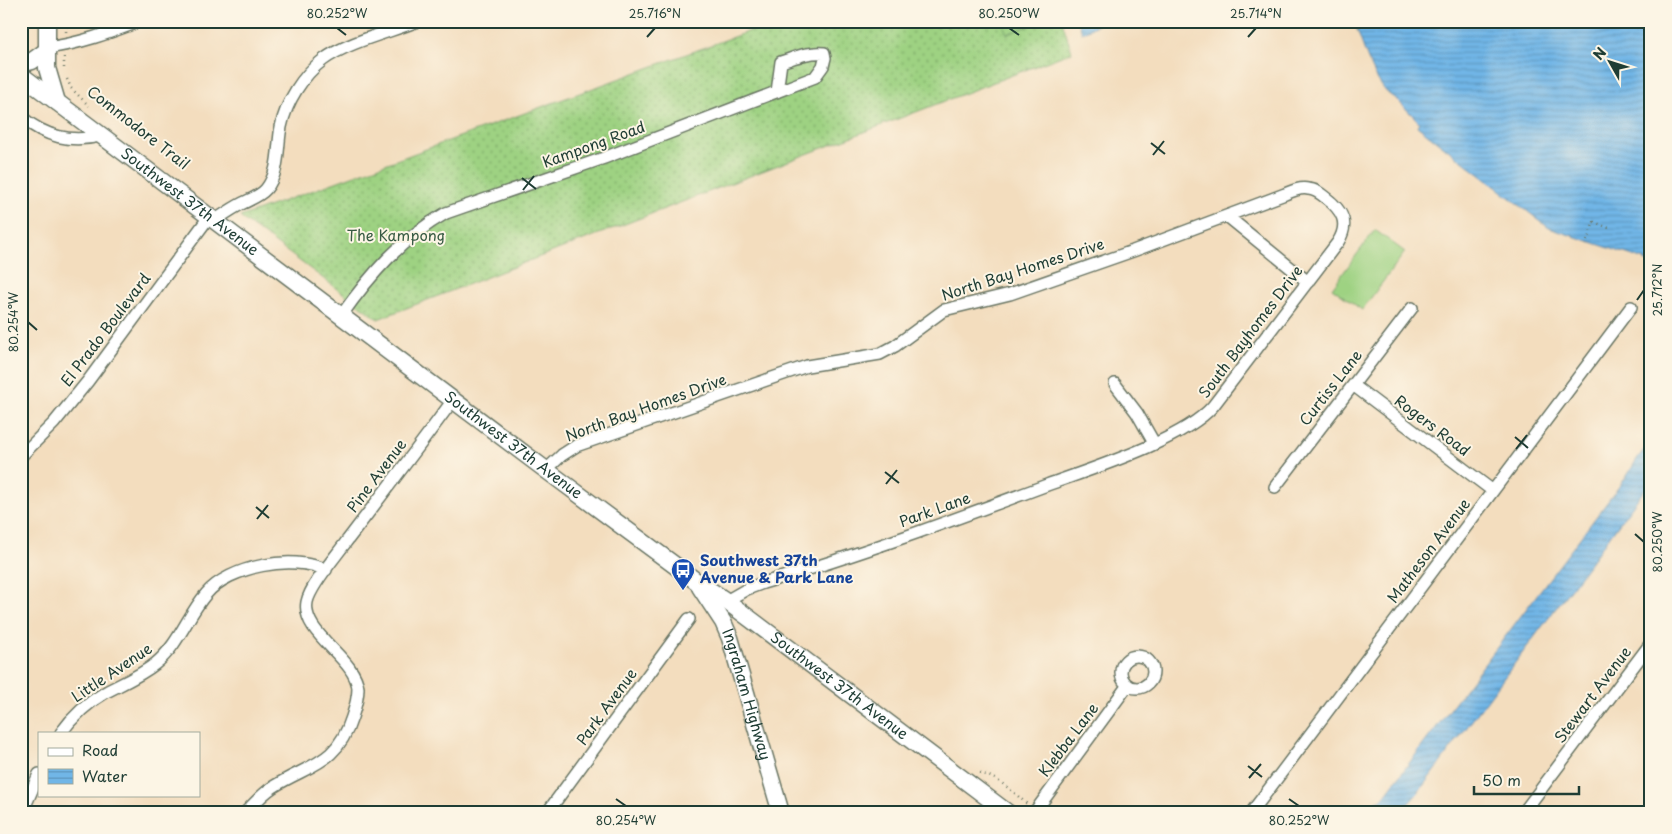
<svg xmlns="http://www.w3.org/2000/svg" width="1672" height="834" font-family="'Playpen Sans',sans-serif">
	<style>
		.garden { fill: url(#garden-dots); stroke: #5e885b }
		.pitch { fill: #9ed282; stroke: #5e885b }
		.water { fill: url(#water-rules); stroke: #487a8e }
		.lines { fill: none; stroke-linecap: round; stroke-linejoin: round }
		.street-casing { stroke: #697564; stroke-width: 14 }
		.secondary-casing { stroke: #697564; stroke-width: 19 }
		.path { stroke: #697564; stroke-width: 2.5; stroke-dasharray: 1 4; stroke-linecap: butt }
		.street { stroke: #fff; stroke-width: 11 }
		.secondary { stroke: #fff; stroke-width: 16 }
		.ticks { fill: none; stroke: #1f3d34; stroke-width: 2 }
		.labels { text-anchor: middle; stroke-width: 4; stroke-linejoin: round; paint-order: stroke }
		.street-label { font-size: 15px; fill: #1f3d34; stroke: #fcf5e5 }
		.park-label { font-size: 15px; fill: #385b44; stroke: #fcf5e5 }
		.transit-label { font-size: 15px; font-weight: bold; fill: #164399; stroke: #fcf5e5; text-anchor: start }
		.neatline { fill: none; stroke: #1f3d34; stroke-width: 2 }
		.ticks-label { font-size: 12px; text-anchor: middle; fill: #1f3d34 }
	</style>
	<defs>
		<pattern id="garden-dots" width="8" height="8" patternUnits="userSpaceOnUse" patternTransform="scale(1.25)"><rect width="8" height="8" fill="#9ed282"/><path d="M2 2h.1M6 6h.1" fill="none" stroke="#80ac6b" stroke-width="1.8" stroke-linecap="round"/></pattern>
		<pattern id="water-rules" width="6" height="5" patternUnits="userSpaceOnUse" patternTransform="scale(1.25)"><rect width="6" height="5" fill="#71b6e7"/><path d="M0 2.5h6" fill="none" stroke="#5c95bc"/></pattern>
	</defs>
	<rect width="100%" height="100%" fill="#fcf5e5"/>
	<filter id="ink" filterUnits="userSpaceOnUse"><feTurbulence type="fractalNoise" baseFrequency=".02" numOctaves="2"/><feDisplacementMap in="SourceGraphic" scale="10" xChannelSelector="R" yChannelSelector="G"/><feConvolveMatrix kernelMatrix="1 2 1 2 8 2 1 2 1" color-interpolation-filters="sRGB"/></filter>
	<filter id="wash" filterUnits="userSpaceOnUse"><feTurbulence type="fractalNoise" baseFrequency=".0096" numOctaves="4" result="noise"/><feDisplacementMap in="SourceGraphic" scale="20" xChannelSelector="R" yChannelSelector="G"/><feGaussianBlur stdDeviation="1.12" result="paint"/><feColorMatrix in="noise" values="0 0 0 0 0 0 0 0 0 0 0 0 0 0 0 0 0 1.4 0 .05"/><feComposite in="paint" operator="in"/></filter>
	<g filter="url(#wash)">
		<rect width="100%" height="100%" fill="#f3ddbe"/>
		<!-- garden -->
		<path class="garden" d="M777,21H1062L1072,52L378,319L240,217Z"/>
		<!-- pitch -->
		<path class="pitch" d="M1002,21H1038L1039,22L1007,34Z
			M1375,230L1405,252L1362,310L1332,288Z"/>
		<!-- water -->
		<path class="water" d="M1078,21H1104L1082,33Z
			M1354,21H1651V264L1644,261L1645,260L1549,228L1417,126L1419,122L1395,98C1376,91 1361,40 1354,21Z
			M1651,441V481L1417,794L1400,813H1348L1382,799L1627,476L1637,459Z"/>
	</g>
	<g filter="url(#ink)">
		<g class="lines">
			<!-- street casing -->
			<g class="street-casing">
				<path id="street" d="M46,48C79,44 109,33 140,21
					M21,117C46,137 70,143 101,136
					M1227,216L1308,282
					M214,221C223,215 233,208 243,203C251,199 260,196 266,189C280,172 277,147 281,127C286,102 303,75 323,60C347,42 390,32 418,21
					M341,316C370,275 402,238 446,213L604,158L815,77L823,66L825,58L824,53C810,51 794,58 781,62L777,92
					M1115,384L1137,413L1154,443
					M1353,385L1493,491
					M21,456L54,423L88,381L209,217
					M546,470L562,455L576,446L807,366L880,354L895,346L944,310L1010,294L1133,251L1285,194C1292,191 1301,187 1308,189C1315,189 1321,194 1326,198C1342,210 1350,223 1338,242L1213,406C1184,440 1091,469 1047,485C953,520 859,555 763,583L747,589L726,601
					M1275,487L1412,308
					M1121 672a16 16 0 1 1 32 0a16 16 0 1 1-32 0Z
					M61,733C73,716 89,702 106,692C123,683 140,676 155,664C179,645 187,616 206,594C229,566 293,554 326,570
					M22,813L39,774
					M245,813C254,804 262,794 273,787C309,764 337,765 352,717C355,708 358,697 358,688C355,657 301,634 307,602C310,586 336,556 346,542C382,495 418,448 453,400
					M547,813L689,619
					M1034,813L1128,685
					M1251,813L1631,307
					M1523,813L1651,643"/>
			</g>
			<!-- secondary casing -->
			<g class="secondary-casing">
				<g id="secondary">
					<path d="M47,21V68L57,102"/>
					<path d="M21,64L32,61L46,51"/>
					<path id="s1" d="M21,75L546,470L696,581L729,603L1008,813"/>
					<path id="s2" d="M700,587L723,622L730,638L781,813"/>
				</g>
			</g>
			<!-- path -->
			<path class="path" d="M66,32L67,21
				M64,57V69
				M67,79L71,88L89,106
				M1587,241L1594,222L1609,228
				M980,773C999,778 1012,791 1027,804"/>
			<!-- street -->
			<use href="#street" class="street"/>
			<!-- secondary -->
			<use href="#secondary" class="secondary"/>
		</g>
	</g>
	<!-- ticks -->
	<path class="ticks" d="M337,28L346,35M1009,28L1019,35M647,37L655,28M1248,37L1256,28M1151,143L1165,154M1153,155L1164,141M522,178L536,189M523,190L534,176M1637,300L1644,290M28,322L37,330M1515,437L1528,448M1516,449L1527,435M885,472L899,483M886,484L897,470M256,507L269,518M257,519L268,505M1635,534L1644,542M1248,766L1262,777M1249,778L1261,764M616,799L626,806M1289,799L1299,806"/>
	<!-- icons -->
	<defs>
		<g id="bus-pin" transform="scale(1.25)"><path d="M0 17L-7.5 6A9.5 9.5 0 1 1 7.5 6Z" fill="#1a4fb4" stroke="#fcf5e5"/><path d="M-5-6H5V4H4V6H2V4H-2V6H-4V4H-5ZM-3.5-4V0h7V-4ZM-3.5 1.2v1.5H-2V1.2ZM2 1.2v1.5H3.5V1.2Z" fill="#fff"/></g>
	</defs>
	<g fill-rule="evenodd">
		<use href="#bus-pin" x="683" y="570"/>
	</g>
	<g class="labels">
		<!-- street labels -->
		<g class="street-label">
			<text transform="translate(138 128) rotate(38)" y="5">Commodore Trail</text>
			<text transform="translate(594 145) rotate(-20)" y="5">Kampong Road</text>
			<text dy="5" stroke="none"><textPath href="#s1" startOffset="211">Southwest 37th Avenue</textPath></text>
			<text transform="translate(1023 270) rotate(-18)" y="5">North Bay Homes Drive</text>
			<text transform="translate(106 330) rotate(-53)" y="5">El Prado Boulevard</text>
			<text transform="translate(1251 332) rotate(-53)" y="5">South Bayhomes Drive</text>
			<text transform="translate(1331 388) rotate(-52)" y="5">Curtiss Lane</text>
			<text transform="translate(646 408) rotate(-20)" y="5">North Bay Homes Drive</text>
			<text transform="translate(1432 426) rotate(37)" y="5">Rogers Road</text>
			<text dy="5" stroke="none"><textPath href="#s1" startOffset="616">Southwest 37th Avenue</textPath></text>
			<text transform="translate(377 476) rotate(-53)" y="5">Pine Avenue</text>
			<text transform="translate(935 510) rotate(-20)" y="5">Park Lane</text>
			<text transform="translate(1429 551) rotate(-53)" y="5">Matheson Avenue</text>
			<text transform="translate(112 673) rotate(-34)" y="5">Little Avenue</text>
			<text dy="5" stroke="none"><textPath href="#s1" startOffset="1021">Southwest 37th Avenue</textPath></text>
			<text dy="5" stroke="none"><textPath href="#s2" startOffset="118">Ingraham Highway</textPath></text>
			<text transform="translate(1593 695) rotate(-53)" y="5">Stewart Avenue</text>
			<text transform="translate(607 707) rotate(-54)" y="5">Park Avenue</text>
			<text transform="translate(1069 740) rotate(-53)" y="5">Klebba Lane</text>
		</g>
		<!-- park labels -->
		<g class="park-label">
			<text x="396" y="241">The Kampong</text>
		</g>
		<!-- transit labels -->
		<g class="transit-label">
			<text x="700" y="566">Southwest 37th<tspan x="700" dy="17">Avenue &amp; Park Lane</tspan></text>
		</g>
	</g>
	<!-- margin -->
	<rect width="1672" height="834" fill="none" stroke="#fcf5e5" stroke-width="55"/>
	<!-- legend -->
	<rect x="38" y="732" width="162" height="65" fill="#fcf5e5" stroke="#a4ab9e"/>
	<rect x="48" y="748" width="25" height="8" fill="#ffffff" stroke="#a4ab9e"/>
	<text x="82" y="756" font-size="15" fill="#1f3d34">Road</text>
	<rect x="48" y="769" width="25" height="15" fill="url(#water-rules)" stroke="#a4ab9e"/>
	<text x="82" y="782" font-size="15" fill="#1f3d34">Water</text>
	<!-- north arrow -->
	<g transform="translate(1610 62) rotate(309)" stroke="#fcf5e5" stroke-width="4" paint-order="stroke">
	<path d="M0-4L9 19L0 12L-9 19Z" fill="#1f3d34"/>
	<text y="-8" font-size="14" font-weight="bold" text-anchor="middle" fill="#1f3d34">N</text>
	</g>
	<!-- scale -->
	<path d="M1474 786v8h105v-8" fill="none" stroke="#1f3d34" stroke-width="2.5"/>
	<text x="1482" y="786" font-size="15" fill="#1f3d34" stroke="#fcf5e5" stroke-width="4" paint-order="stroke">50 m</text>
	<rect x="28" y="28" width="1616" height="778" class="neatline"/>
	<g class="ticks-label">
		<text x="337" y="18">80.252°W</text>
		<text x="655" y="18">25.716°N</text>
		<text x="1009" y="18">80.250°W</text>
		<text x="1256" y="18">25.714°N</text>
		<text transform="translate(1658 290) rotate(-90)" y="4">25.712°N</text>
		<text transform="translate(14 322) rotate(-90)" y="4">80.254°W</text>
		<text transform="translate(1658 542) rotate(-90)" y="4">80.250°W</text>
		<text x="626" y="825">80.254°W</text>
		<text x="1299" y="825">80.252°W</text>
	</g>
</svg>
